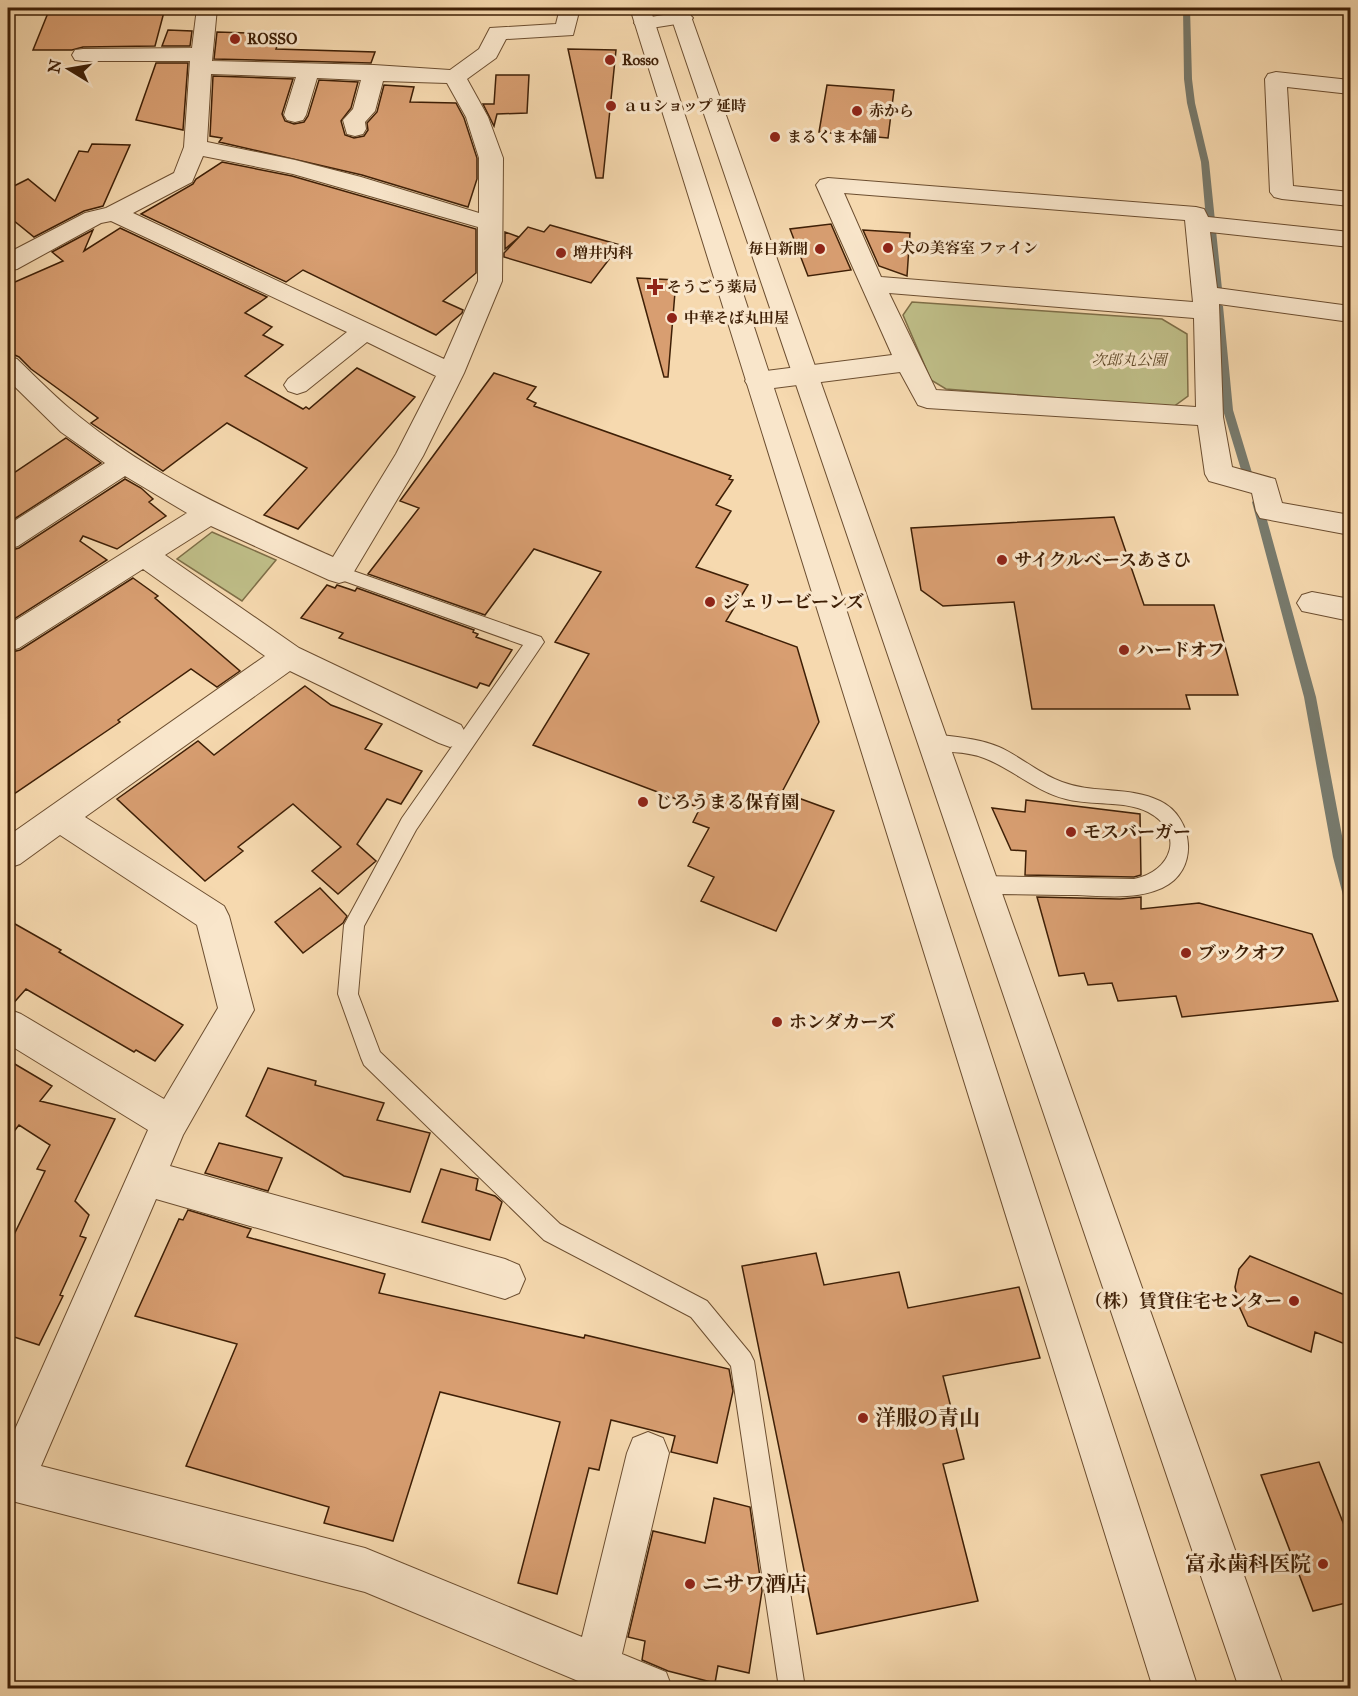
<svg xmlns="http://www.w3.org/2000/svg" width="1358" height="1696" font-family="'IM FELL Great Primer','Noto Serif JP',serif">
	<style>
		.green { fill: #bfbe88; stroke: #7e6e47; stroke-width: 1.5 }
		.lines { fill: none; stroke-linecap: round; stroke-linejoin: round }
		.stream { fill: #787b6e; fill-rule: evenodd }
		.building { fill: #d89e71; stroke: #3e1f06; stroke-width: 1.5 }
		.service-casing { stroke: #6c4e30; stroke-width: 2 }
		.minor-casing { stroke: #6c4e30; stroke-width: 2 }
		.tertiary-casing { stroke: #6c4e30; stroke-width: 2 }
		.service { fill: #f9e6cb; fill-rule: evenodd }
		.minor { fill: #f9e6cb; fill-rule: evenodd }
		.tertiary { fill: #f9e6cb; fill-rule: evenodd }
		.poi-dot { fill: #8f2418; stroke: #f9e6cb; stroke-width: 2 }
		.labels { text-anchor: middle; stroke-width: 6; stroke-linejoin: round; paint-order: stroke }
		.far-poi-label { font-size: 15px; font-weight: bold; fill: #3e1f06; stroke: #f9e6cb; text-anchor: start }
		.far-park-label { font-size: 15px; font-style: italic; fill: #5e4726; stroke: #f9e6cb }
		.poi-label { font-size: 18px; font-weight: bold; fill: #3e1f06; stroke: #f9e6cb; text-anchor: start }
		.near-poi-label { font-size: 21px; font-weight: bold; fill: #3e1f06; stroke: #f9e6cb; text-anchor: start }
	</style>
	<rect width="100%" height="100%" fill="#f6d9af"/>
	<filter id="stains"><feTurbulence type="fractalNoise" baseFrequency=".00333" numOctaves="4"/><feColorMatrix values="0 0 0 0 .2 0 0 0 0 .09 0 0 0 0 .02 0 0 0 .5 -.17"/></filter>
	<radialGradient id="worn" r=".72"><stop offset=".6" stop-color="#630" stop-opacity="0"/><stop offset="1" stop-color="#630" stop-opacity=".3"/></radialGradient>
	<!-- green -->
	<path class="green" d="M912,302L1162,319L1187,334L1188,396L1173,407L946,389L931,380L903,315Z
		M212,532L276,560L242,601L177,559Z"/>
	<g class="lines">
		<!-- stream -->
		<path class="stream" d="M1183,8H1190L1192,79L1195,103L1209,162L1222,289L1217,292L1212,289L1201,162L1187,103L1184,79Z
			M1218,303L1223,306L1233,410L1256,486L1251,490L1246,486L1223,410L1213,306Z
			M1257,498L1262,502L1316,697L1350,878V904L1346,903L1344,899L1333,857L1304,697L1252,502Z"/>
	</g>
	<!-- building -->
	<path class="building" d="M50,8H130L128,13L164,12L155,46L83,47L72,50H33Z
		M168,30L192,31L190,46H162Z
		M217,32L282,34L276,49L375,52L371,63L214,59Z
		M568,49L616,50L603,178H596Z
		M156,63H188L183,130L136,120Z
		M496,75H529L527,113L497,114L494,126L483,104H494Z
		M213,76L293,79L282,114L285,121L294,124L304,122L308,116L319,80L358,82L351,108L341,121L345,135L354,138L364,136L368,130L367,123L377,112L384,85L414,87L410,102L456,103L464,118L477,158V179L468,207L362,175L219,142L222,138L210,136Z
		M827,85L894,90L888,138L819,132Z
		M92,144L130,145L103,206L84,211L34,237L8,216V189L28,179L55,201L79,151L88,152Z
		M222,162L292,176L476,229V273L443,301L463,310L462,313L436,335L303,270L286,282L141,214L193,184L196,179Z
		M831,224L851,270L808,276L790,229Z
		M550,225L620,245L591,283L504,257V253L519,237L505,249V232L519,237L528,227L544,232Z
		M120,228L267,297L245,313L272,327L263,335L283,345L245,376L303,409L306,407L309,409L357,368L415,397L298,529L264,515L307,468L227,423L163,471L91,423L98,418L31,369L19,357L8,352V285L63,261L52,252L93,230L84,251Z
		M863,230L910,233L907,276L879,266Z
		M637,278L676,280L668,377H664Z
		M494,373L536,387L527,399L536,403L534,406L731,476L729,479L733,480L716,505L731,511L696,567L748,585L726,621L797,647L819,722L782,792L834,811L776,931L701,901L714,877L688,866L709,828L693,822L700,808L533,745L589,654L555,642L601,572L534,549L485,615L368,574L419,508L400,501Z
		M66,438L101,463L8,523V477Z
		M125,479L141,488L153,499L149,502L166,516L117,549L83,536L80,541L107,560L8,623V551L19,548Z
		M1114,517L1144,605H1214L1238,695H1186L1190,709H1032L1014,602L943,606L921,590L911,528Z
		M133,578L158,596L155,598L240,671L217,687L191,669L118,720L120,722L8,798V653L20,650Z
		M327,585L335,588L337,585L355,591L357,588L474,630L473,632L478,634L476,637L512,650L489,686L480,683L477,688L339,638L343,633L301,618Z
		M305,686L331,705L382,724L365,749L422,771L401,804L387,799L357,844L376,861L338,894L312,871L341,847L293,804L238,847L243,851L205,881L117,799L198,741L214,755Z
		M1026,800L1140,814L1141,875L1134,877L1025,875L1026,851L1011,850L992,808L1025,812Z
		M320,888L347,916L343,923L303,953L275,922Z
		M1037,897L1120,899L1141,897V909L1199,903L1312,934L1338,1001L1182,1017L1176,996L1118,1001L1112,983L1088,985L1084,973L1059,976Z
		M8,920L61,950L59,952L183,1025L155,1061L136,1050L134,1052L26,989L10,1007H8Z
		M8,1060L52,1086L40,1101L115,1119L75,1201L89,1215L80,1236L86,1238L60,1295L63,1296L39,1345L8,1335V1247L45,1171L37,1169L50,1145L19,1125L8,1139Z
		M268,1068L316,1081L315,1085L384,1103L377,1120L430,1133L410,1192L344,1176L246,1116Z
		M219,1143L282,1158L268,1191L205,1173Z
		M441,1169L478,1179L476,1190L495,1196L502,1202L490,1240L422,1222Z
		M188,1210L251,1229L247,1237L385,1274L379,1293L584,1338L585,1335L729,1369L733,1391L717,1463L671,1452L675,1436L611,1420L599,1470L589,1468L557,1594L518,1583L560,1422L440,1392L393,1541L324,1523L329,1507L186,1466L237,1344L135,1316L179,1219L183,1220Z
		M816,1253L824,1285L899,1272L908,1308L1019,1287L1040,1358L943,1376L964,1459L943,1464L978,1601L817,1634L742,1266Z
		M1250,1256L1350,1297V1346L1315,1332L1311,1352L1248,1326L1239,1306L1235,1287L1239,1269Z
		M1319,1462L1350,1540V1602L1313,1611L1261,1475Z
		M714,1498L750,1507L762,1591L749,1673L718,1666L715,1683L668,1671L642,1660L645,1641L628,1637L653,1531L705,1543Z"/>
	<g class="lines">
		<!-- service casing -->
		<g class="service-casing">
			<path id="service" d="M339,566L541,637L544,642L416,830L364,926L358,994L380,1052L560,1224L707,1301L750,1353L754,1361L805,1688H779L731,1366L691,1317L544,1240L364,1065L361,1058L338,994L344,925L402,818L523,645L333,577L330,572L333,567Z
				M932,734C955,737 977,738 999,747C1021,757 1040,774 1062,782C1094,794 1129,786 1160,801C1194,817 1200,871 1162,888C1135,900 1106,896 1077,895C1046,895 1014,894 982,894L975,891L972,885L975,879L982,876L1134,879C1172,872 1186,832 1148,812C1124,800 1092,806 1066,799C1036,792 1013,769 984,758C965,750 944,754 925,747L923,742L925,737Z"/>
		</g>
		<!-- minor casing -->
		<g class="minor-casing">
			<path id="minor" d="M197,8H217L212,61L374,65L450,70L479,49L490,28L556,24L560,8H580L573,35L506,39L496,58L467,79L488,117L503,158L502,281L464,373L423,456L349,580L339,583L329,580L211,526L165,555L299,648L461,725L466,734L461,743L450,747L439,743L290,671L85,817L224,906L229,916L254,1010L183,1135L170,1166L505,1259L519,1265L525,1279L519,1293L505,1299L156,1199L41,1466L365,1548L582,1637L627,1453L633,1438L648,1432L663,1438L669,1453L622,1654L666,1672L672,1688H595L365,1592L8,1500V1445L148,1130L8,1044V1009L21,1014L164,1099L218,1008L197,925L60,835L20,864L8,868V836L265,656L143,569L19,648L8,651V625L187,513L125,476L18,546L8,549V525L105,463L61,432L8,380V356L17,359C38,379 58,400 81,418C156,479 246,518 333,557L396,454L436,376L367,342L306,391L297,394L288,391L284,385L288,379L347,332L111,221L101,223L17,269L8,271V253L85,213L106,208L174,173L184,147L190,61H83L75,60L72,55L75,50L83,49L192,48ZM211,74L296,77L284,115L287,120L295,122L303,120L306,115L317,78L361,80L353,109L343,120L347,134L355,136L363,134L366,129L365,122L375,111L383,81L447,83L466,117L479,158V213L361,177L295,160L207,142ZM203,156L293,174L478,227V281L444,359L133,213L192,182Z
				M682,12L689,14L693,18L689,22L645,29L638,27L634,23L638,19Z
				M1276,72L1350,80V94L1287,87L1293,186L1350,192V206L1282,199L1274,197L1270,192L1265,79L1268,74Z
				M828,178L1196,207L1204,209L1208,217L1350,232V247L1210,232L1217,288L1350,306V322L1219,304L1223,417L1232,467L1275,479L1282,503L1350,515V535L1260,518L1256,511L1252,493L1209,481L1205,474L1198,425L927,408L918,405L900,372L758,390L749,387L745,381L749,375L758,372L892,355L816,185L820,180ZM844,193L1185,220L1193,302L881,277ZM889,293L1194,318L1196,407L936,390Z
				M1312,592L1350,599V621L1302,611L1297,603L1302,595Z"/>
		</g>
		<!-- tertiary casing -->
		<g class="tertiary-casing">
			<path id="tertiary" d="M630,8H650L1198,1688H1153Z
				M668,8H688L1284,1688H1239Z"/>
		</g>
		<!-- service -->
		<use href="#service" class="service"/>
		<!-- minor -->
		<use href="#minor" class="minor"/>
		<!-- tertiary -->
		<use href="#tertiary" class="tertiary"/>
	</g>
	<!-- markers -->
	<g class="poi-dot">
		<circle cx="235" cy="39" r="6"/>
		<circle cx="610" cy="60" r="6"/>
		<circle cx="611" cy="106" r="6"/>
		<circle cx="857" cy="111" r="6"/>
		<circle cx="775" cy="137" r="6"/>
		<circle cx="888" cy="248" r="6"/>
		<circle cx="820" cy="249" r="6"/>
		<circle cx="561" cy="253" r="6"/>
		<path d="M652 278h6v6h6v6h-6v6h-6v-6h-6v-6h6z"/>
		<circle cx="672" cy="318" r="6"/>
		<circle cx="1002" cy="560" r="6"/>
		<circle cx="710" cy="602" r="6"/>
		<circle cx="1124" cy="650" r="6"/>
		<circle cx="643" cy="802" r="6"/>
		<circle cx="1071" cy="832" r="6"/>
		<circle cx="1186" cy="953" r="6"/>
		<circle cx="777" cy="1022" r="6"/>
		<circle cx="1294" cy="1301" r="6"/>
		<circle cx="863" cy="1418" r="6"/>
		<circle cx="1323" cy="1564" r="6"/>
		<circle cx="690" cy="1584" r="6"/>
	</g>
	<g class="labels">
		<!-- far-poi labels -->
		<g class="far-poi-label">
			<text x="247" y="44">ROSSO</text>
			<text x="622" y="65">Rosso</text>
			<text x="623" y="111">ａｕショップ 延時</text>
			<text x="869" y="116">赤から</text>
			<text x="787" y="142">まるくま本舗</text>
			<text x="900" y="253">犬の美容室 ファイン</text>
			<text x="808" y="254" text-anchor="end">毎日新聞</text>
			<text x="573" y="258">増井内科</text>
			<text x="667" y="292">そうごう薬局</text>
			<text x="684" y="323">中華そば丸田屋</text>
		</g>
		<!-- far-park labels -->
		<g class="far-park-label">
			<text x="1129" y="365">次郎丸公園</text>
		</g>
		<!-- poi labels -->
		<g class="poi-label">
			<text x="1014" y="566">サイクルベースあさひ</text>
			<text x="722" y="608">ジェリービーンズ</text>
			<text x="1136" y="656">ハードオフ</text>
			<text x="655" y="808">じろうまる保育園</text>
			<text x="1083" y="838">モスバーガー</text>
			<text x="1198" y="959">ブックオフ</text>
			<text x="789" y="1028">ホンダカーズ</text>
			<text x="1282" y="1307" text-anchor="end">（株）賃貸住宅センター</text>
		</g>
		<!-- near-poi labels -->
		<g class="near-poi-label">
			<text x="875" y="1425">洋服の青山</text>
			<text x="1311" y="1571" text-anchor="end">富永歯科医院</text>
			<text x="702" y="1591">ニサワ酒店</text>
		</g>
	</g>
	<!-- margin -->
	<rect width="1358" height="1696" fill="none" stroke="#f6d9af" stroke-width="30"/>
	<rect x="9" y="9" width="1340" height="1678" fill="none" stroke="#3e1f06" stroke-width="3"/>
	<rect x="15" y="15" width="1328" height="1666" fill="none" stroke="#3e1f06" stroke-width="1.5"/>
	<!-- north arrow -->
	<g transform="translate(69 69) rotate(281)" stroke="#f9e6cb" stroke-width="4.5" paint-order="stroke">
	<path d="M0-4.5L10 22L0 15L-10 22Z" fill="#3e1f06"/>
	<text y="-9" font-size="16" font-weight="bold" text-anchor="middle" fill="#3e1f06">N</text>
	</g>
	<rect width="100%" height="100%" filter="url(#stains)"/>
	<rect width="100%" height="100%" fill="url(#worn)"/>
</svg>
